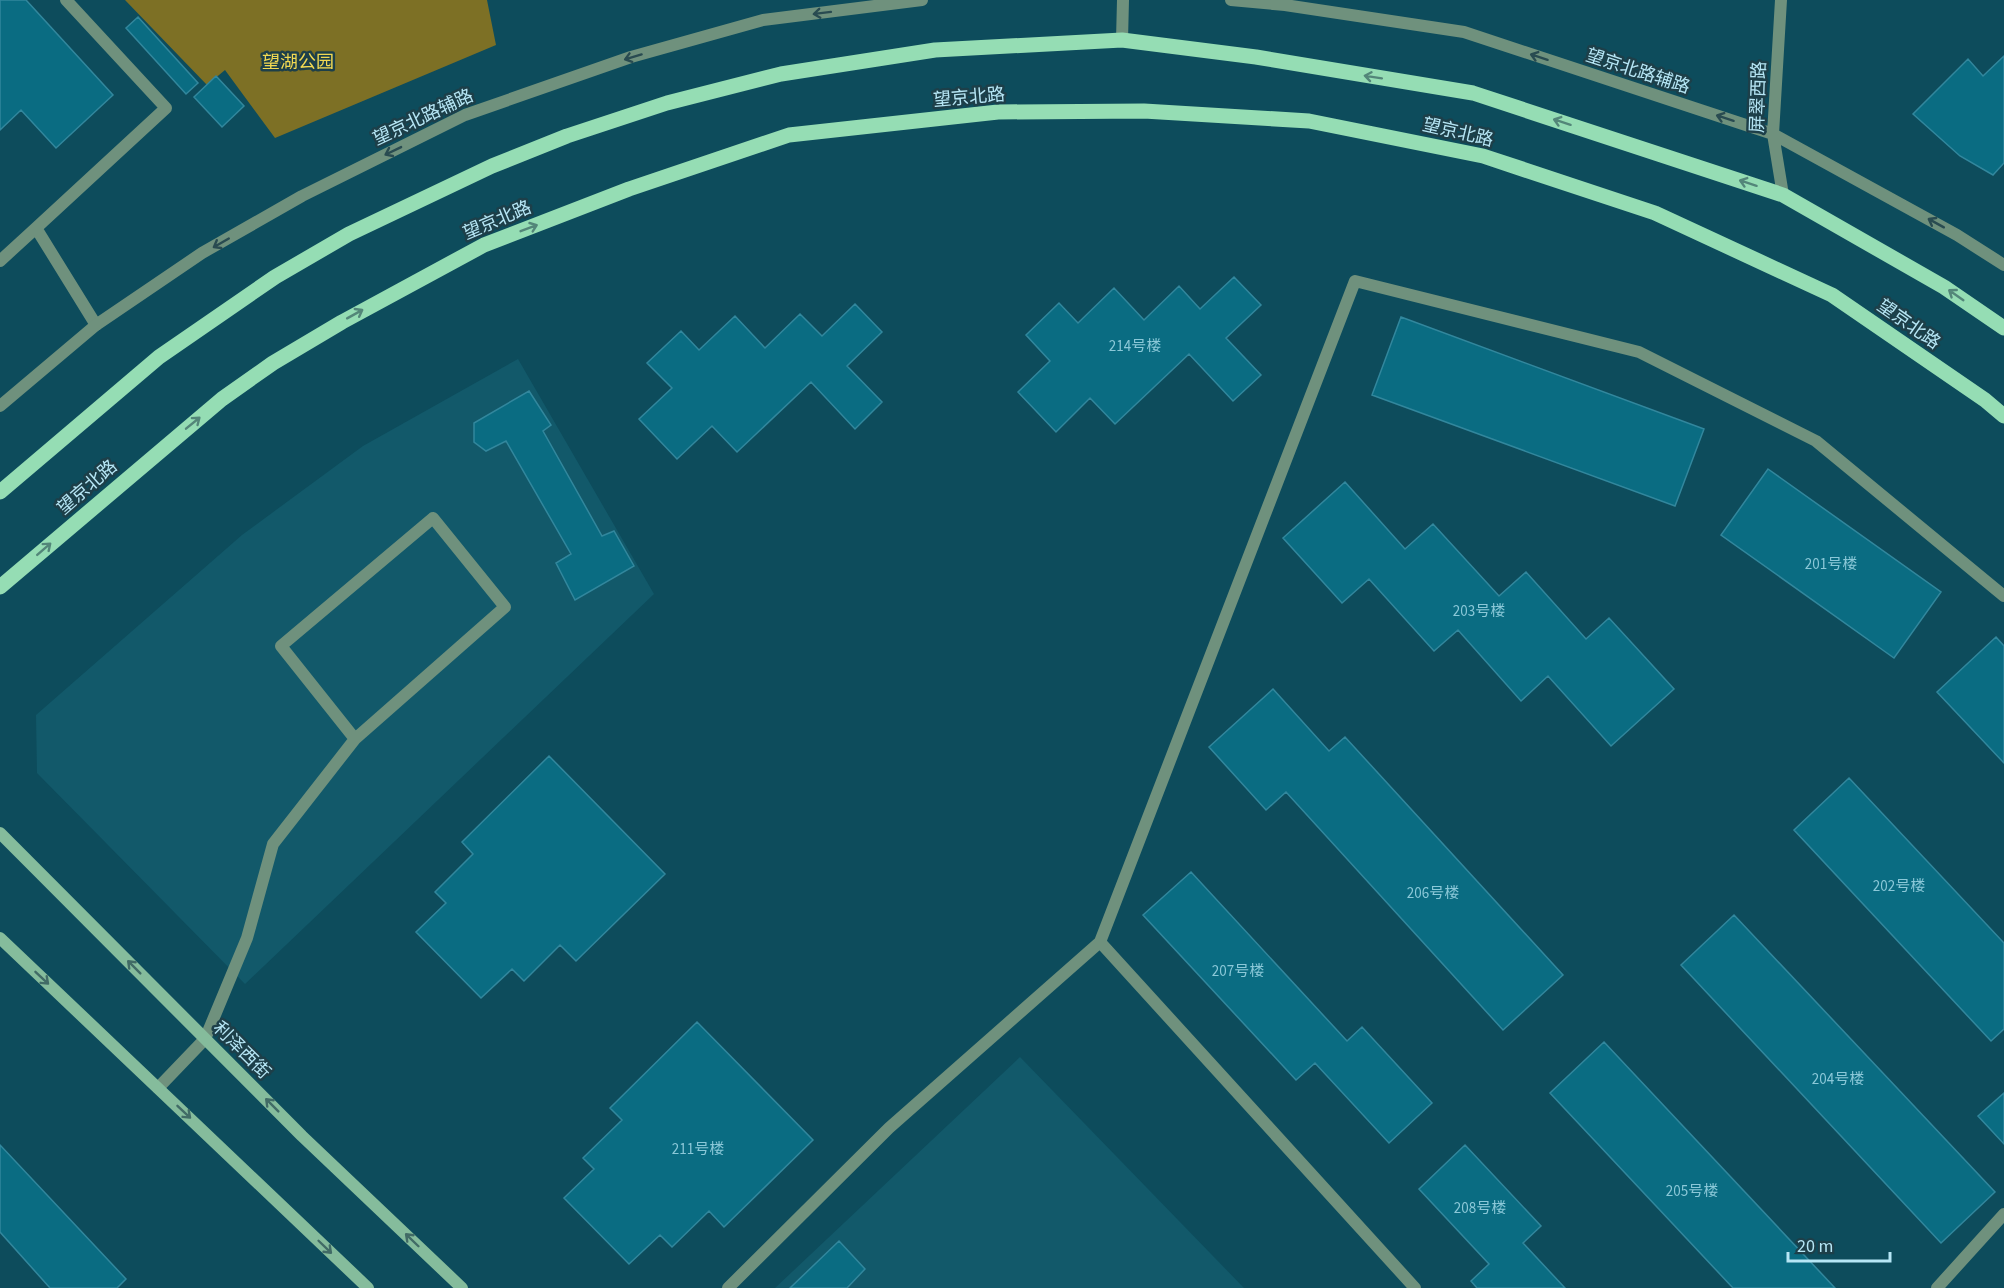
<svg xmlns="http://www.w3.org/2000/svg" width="2004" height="1288" font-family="'Source Sans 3','Noto Sans SC',sans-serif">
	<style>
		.built { fill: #12596a }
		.green { fill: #7d7025 }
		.building { fill: #0a6c82; stroke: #32879d; stroke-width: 1.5 }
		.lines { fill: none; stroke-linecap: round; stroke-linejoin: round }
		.lane { stroke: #6f917d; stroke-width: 12 }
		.street { stroke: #6f917d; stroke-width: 12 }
		.secondary { stroke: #85bc9c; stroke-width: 12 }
		.primary { stroke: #95ddb4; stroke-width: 15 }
		.oneway { stroke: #294b51 }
		.oneway2 { stroke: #538679 }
		.oneway3 { stroke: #416b66 }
		.labels { text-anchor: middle; stroke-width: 5; stroke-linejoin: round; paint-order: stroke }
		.number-label { font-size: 15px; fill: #8bc8d8 }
		.park-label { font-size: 18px; fill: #f2d952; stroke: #1d3f49 }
		.street-label { font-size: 18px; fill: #b6e6f5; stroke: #1d3f49 }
	</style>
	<rect width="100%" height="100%" fill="#0d4c5c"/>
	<!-- built -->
	<path class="built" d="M518,359L654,594L245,984L37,773L36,715L242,535L363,446Z
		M1020,1057L1244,1288H775Z"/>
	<!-- green -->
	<path class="green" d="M125,0H487L496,45L275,138L225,70L207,85Z"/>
	<!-- building -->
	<path class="building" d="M0,0H26L113,95L56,148L21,110L0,130Z
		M138,17L198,83L186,94L126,28Z
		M2004,56V163L1993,175L1960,156L1913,114L1968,59L1983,76Z
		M216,76L244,106L222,127L194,97Z
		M1234,277L1261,305L1226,338L1261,375L1233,401L1189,354L1115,424L1090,398L1056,432L1018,392L1050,361L1026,335L1059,303L1078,323L1114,288L1144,320L1179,286L1200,309Z
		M855,304L882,332L847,366L882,402L855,429L811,382L737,452L712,426L677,459L639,419L672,388L647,363L681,331L699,350L735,316L765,348L800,314L822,336Z
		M1401,317L1704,429L1675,506L1372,395Z
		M529,391L551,425L543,431L602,536L614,531L634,566L575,600L556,563L571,554L506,441L486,451L474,442V423Z
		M1768,469L1941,592L1894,658L1721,535Z
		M1345,482L1405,549L1433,524L1499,596L1526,572L1586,639L1609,618L1674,689L1611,746L1548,676L1521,701L1458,630L1434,651L1369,579L1342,603L1283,538Z
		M1996,637L2004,646V763L1937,692Z
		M1273,689L1329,751L1345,737L1563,975L1503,1030L1286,792L1266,810L1209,747Z
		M549,756L665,874L576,961L560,945L524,981L512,969L481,998L416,932L446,903L435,892L473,854L462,842Z
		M1849,778L2004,943V1029L1991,1041L1794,830Z
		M1191,872L1347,1041L1362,1027L1432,1103L1389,1143L1315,1063L1296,1080L1143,915Z
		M1734,915L1995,1192L1941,1243L1681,965Z
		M697,1022L813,1140L724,1227L709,1211L672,1247L660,1235L629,1264L564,1198L594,1169L583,1158L622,1120L610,1108Z
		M1604,1042L1835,1288H1733L1550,1093Z
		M2004,1093V1144L1978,1116Z
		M0,1145L126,1279L117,1288H50L0,1232Z
		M1465,1145L1541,1226L1523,1243L1565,1288H1477L1471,1281L1489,1264L1419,1189Z
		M839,1241L865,1269L847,1288H790Z"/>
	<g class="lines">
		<!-- lane -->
		<path class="lane" d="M66,0L166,108L36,228L96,325
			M1122,40L1123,0
			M0,261L36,228
			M158,1088L205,1039L247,938L273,844L355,739L505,607L433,518L281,646L355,739"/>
		<!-- street -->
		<path class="street" d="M1231,0L1285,5L1464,32L1773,134L1957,235L2004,265
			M1781,0L1773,134L1783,195
			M0,406L96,325L202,253L302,196L465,115L631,57L763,20L922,0
			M1100,942L1415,1288
			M728,1288L889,1128L1100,942L1355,281L1639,352L1816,441L2004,596
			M1937,1288L2004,1214"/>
		<!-- secondary -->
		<path class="secondary" d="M0,833L302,1136L462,1288
			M0,938L368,1288"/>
		<!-- primary -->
		<path class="primary" d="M0,492L159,357L275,277L349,234L492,166L567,136L667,103L781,74L935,50L1122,40L1256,57L1473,93L1783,195L1944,287L2004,328
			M0,587L222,399L273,363L342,322L484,245L629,189L789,135L998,112L1144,111L1309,121L1483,156L1655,213L1832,295L1985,400L2004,416"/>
	</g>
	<!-- one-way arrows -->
	<defs><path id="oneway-shaft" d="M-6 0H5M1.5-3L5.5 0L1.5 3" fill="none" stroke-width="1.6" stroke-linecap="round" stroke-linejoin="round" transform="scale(1.5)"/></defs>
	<g class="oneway">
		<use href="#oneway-shaft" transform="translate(822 13) rotate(173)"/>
		<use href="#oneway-shaft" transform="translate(633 57) rotate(163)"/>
		<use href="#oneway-shaft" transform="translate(1539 57) rotate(-162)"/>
		<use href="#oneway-shaft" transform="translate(1725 118) rotate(-162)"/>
		<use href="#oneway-shaft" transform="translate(393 151) rotate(154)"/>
		<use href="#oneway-shaft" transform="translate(1936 223) rotate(-151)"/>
		<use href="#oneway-shaft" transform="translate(221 243) rotate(150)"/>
	</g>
	<g class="oneway2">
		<use href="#oneway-shaft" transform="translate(1373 77) rotate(-171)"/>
		<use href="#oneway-shaft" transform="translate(1562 122) rotate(-162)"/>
		<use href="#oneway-shaft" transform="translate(1748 183) rotate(-162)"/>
		<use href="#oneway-shaft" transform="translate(529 228) rotate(-21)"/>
		<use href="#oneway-shaft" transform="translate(1956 295) rotate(-145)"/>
		<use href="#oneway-shaft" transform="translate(355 314) rotate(-29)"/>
		<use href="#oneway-shaft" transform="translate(193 423) rotate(-39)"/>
		<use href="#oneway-shaft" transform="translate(44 549) rotate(-41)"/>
	</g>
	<g class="oneway3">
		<use href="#oneway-shaft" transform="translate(134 967) rotate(-135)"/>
		<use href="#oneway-shaft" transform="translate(42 978) rotate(43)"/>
		<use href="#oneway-shaft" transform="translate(272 1105) rotate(-135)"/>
		<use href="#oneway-shaft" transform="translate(184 1112) rotate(43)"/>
		<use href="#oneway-shaft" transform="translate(412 1240) rotate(-136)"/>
		<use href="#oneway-shaft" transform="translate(325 1247) rotate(44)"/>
	</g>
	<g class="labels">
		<!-- number labels -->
		<g class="number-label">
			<text x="1135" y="351">214号楼</text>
			<text x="1831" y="569">201号楼</text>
			<text x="1479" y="616">203号楼</text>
			<text x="1899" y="891">202号楼</text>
			<text x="1433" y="898">206号楼</text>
			<text x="1238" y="976">207号楼</text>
			<text x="1838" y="1084">204号楼</text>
			<text x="698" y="1154">211号楼</text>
			<text x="1692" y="1196">205号楼</text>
			<text x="1480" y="1213">208号楼</text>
		</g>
		<!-- park labels -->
		<g class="park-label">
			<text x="298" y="68">望湖公园</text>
		</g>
		<!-- street labels -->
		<g class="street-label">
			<text transform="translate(1638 71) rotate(18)" y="6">望京北路辅路</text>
			<text transform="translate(969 97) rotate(-5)" y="6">望京北路</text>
			<text transform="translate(1758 97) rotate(-88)" y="6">屏翠西路</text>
			<text transform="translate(423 117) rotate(-25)" y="6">望京北路辅路</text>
			<text transform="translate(1458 132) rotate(13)" y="6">望京北路</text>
			<text transform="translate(497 220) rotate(-23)" y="6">望京北路</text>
			<text transform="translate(1909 324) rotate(35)" y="6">望京北路</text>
			<text transform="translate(87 487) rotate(-41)" y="6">望京北路</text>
			<text transform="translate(242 1050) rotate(45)" y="6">利泽西街</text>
		</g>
	</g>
	<!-- scale -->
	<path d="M1788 1252v9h102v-9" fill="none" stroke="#b6e6f5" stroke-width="3"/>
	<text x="1797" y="1252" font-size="18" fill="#b6e6f5" stroke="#1d3f49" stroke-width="4.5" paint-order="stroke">20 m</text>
</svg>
